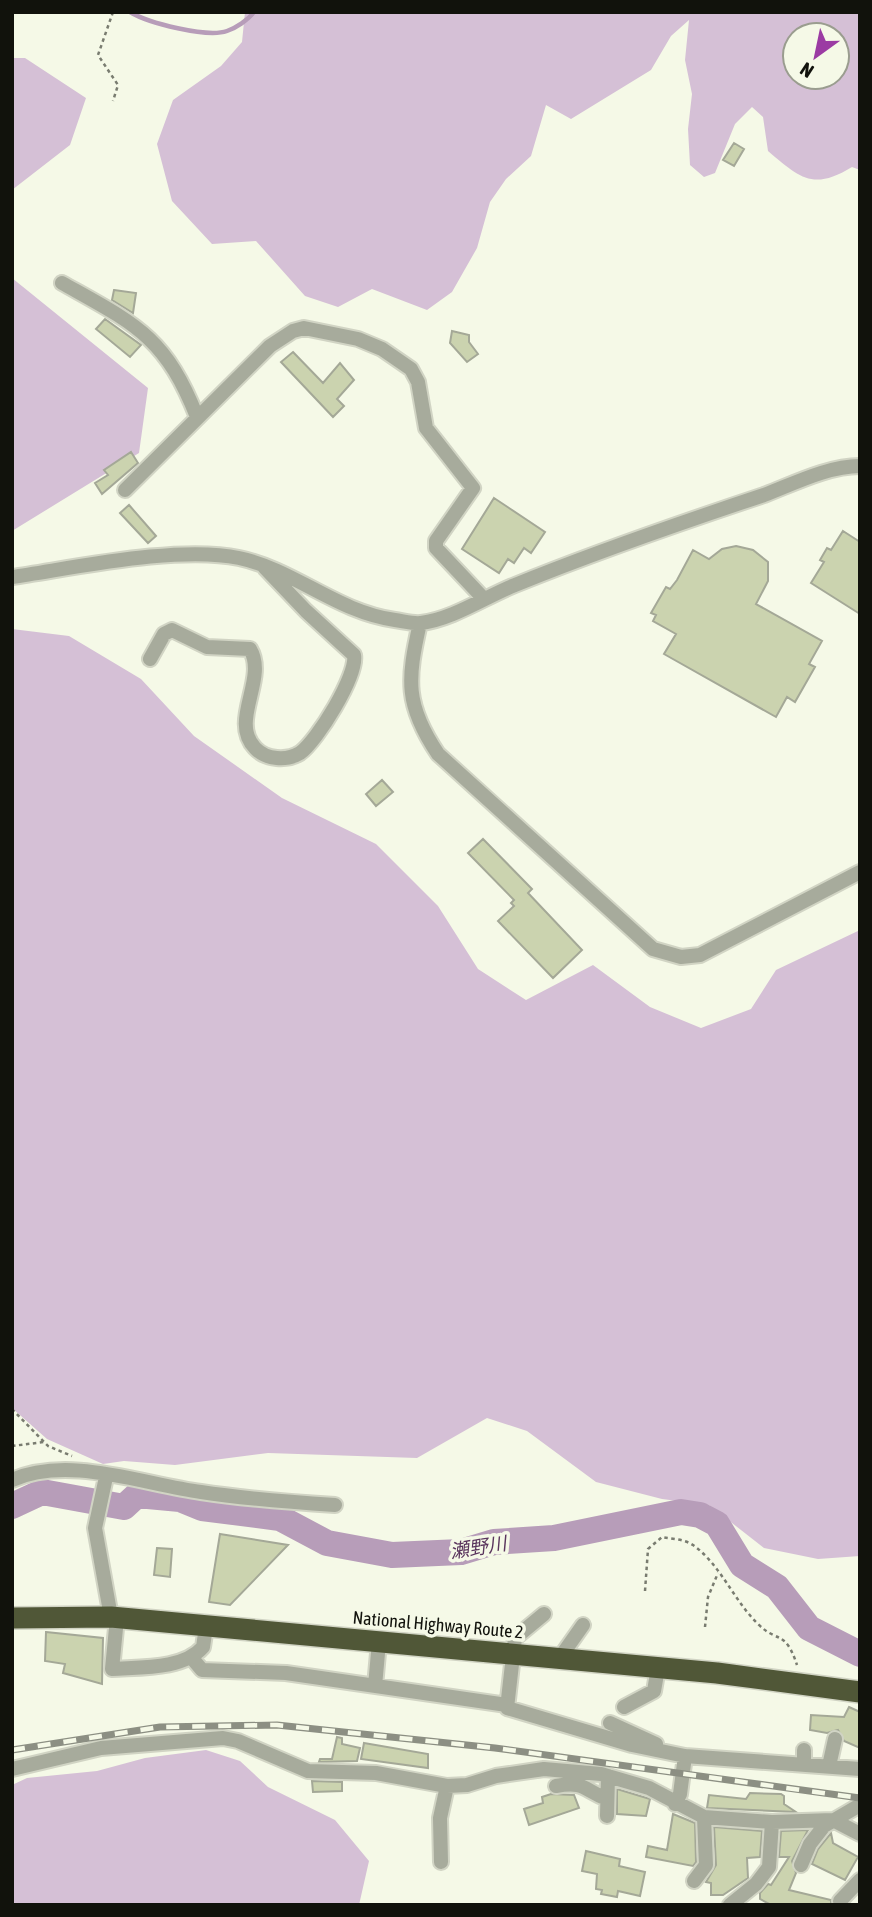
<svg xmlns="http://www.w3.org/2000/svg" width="872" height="1917" font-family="'Asap Condensed','Noto Sans JP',sans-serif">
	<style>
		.green { fill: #d5c0d6; fill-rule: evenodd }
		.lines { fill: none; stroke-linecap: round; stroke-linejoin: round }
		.stream { stroke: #b79db9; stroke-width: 4.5 }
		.river { stroke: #b79db9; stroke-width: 26 }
		.building { fill: #cbd3af; stroke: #a4a897; stroke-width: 2 }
		.minor-casing { stroke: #d1d4c4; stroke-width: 18 }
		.highway-casing { stroke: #d1d4c4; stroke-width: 24 }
		.path { stroke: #797c70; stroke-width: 2.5; stroke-dasharray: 3.5 3.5; stroke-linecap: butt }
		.minor { stroke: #a7ab9c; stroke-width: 14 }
		.highway { stroke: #505737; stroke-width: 21 }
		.rail-casing { stroke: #8c8f83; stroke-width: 7 }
		.rail { stroke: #f5f9e7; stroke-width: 4.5; stroke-dasharray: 13; stroke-linecap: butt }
		.labels { text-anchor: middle; stroke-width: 7; stroke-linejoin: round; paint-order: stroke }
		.street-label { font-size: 18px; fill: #11120c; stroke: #f5f9e7 }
		.water-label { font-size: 19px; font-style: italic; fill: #5a355d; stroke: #f5f9e7 }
	</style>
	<rect width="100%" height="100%" fill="#f5f9e7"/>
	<!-- green -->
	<path class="green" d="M245,12H860V170L852,167C813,191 800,178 768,151L763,117L752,107L735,124L715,173L704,177L690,165L688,129L692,94L685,60L689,20L671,36L651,70L571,119L546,105L531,156L506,179L490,202L477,248L452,292L427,310L372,289L338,307L305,296L256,241L212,244L172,201L157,144L173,100L221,66L242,42ZM795,35H837V77H795Z
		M12,58H25L86,98L70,145L12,190Z
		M12,278L148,388L139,453L12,531Z
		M12,629L69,636L141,679L194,736L282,798L376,844L438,906L478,969L526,1000L593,965L650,1007L701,1028L751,1009L776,970L860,930V1556L818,1559L764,1548L709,1505L662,1499L596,1482L527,1431L487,1418L417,1458L268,1453L175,1465L124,1461L103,1464L47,1439L12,1408Z
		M206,1750L240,1761L268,1787L335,1820L369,1861L359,1905H12V1785L27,1778L97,1771L145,1758Z"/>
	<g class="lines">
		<!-- stream -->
		<path class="stream" d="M130,12C148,23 207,38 227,31C236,28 248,20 254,12"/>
		<!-- river -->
		<path class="river" d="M12,1506L42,1492L124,1507L137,1495L180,1499L202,1508L280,1518L327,1543L392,1555L461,1552L494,1542L554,1538L681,1512L700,1515L717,1524L742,1565L777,1587L809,1628L860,1654"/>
	</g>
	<!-- building -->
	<path class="building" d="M734,143L744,149L734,166L723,160Z
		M114,290L136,293L133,313L112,300Z
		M105,319L141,345L130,357L96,329Z
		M452,331L469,335V342L478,354L467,362L450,343Z
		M293,352L323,383L340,363L354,380L337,399L344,406L333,417L281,362Z
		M131,452L138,463L102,494L95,483L108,475L104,470Z
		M494,498L545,532L531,553L524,548L514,563L508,559L499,573L462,549Z
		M129,505L156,536L148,543L120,513Z
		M843,531L860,542V614L811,583L824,562L820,560L827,548L831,550Z
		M736,546L753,550L768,562V581L756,604L822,641L809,664L815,667L795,702L787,697L776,717L664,654L676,634L653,621L656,615L651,613L666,587L670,589L677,580L693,550L709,559L722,549Z
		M382,780L393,792L376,806L366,794Z
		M483,839L532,889L528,893L582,950L553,978L498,921L514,906L511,903L514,900L468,853Z
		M220,1534L288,1545L230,1605L209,1602Z
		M157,1548L172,1549L170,1577L154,1575Z
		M46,1632L103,1638L102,1684L63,1673L65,1664L45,1661Z
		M849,1707L860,1712V1748L844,1741L838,1730L827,1733L810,1730L811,1715L844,1717Z
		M337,1737L342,1738V1744L360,1748L357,1761L319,1762L320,1759H332Z
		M364,1743L428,1754V1768L361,1759Z
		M312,1781L342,1782V1791L313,1792Z
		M617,1789L650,1799L646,1816L617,1814Z
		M750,1793L781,1794L784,1796V1804L796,1812L707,1808L709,1795L746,1799Z
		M551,1794L574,1795L579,1808L529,1825L524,1809L543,1803L542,1797Z
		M673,1814L695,1823L696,1862L693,1866L646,1857L648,1846L667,1850Z
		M714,1827L762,1831L760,1857L747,1858L748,1878L723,1895H711V1883L706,1882L716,1865Z
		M808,1830L792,1861L796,1873L789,1890L831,1900V1905H771L760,1899V1893L768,1884L771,1885L789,1857H779L781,1831Z
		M831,1833L833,1843L858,1857L845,1880L812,1864L818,1849Z
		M586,1851L620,1859L619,1866L645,1872L640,1896L618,1891L617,1897L601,1894L602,1890L596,1889L597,1874L582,1871Z"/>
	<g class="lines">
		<!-- minor casing -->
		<g class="minor-casing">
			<path id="minor" d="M62,283C135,324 165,336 197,417
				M125,490L270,346L293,331L304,328L358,339L382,349L411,369L418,382L426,428L473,488L436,541V548L484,599
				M12,577C74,568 179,545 239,558C295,570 337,612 395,620C403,621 413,624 421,623C453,619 485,597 515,585C596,552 680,523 764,495C793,484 828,466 860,466
				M420,623C407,680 405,705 438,754L653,949L681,957L700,955L860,872
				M150,659L164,634L172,630L207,647L250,649C268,679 229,721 255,748C266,760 287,761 300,753C317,741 358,675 354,655L306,611L265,568
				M106,1477L95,1528L111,1617
				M12,1480C69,1455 142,1484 201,1492C246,1499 290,1502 335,1505
				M544,1614L515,1638L507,1708L632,1745L685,1756L860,1769
				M117,1618L112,1669C139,1667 183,1670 203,1647L206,1627
				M191,1657L202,1670L286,1673L507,1705
				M559,1659L583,1625
				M375,1686L379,1642
				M624,1707L654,1691L658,1668
				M610,1723L656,1744
				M804,1765V1750
				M829,1766L835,1739
				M12,1769L101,1748L223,1738L238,1741L308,1771L376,1773L447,1786L467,1785L496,1776L544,1769L601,1774L649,1788L704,1817L772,1822L833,1820L860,1834
				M556,1786C586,1781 583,1790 607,1799
				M675,1804L680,1794L685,1756
				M607,1816L608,1776
				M441,1862L440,1818L447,1786
				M801,1865L810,1844L824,1826L860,1805
				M694,1881L706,1865L704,1817
				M840,1901L860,1880
				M730,1905L756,1884L769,1867L772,1822"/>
		</g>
		<!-- highway casing -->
		<g class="highway-casing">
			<path id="highway" d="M12,1618L111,1617L717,1673L860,1692"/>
		</g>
		<!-- path -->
		<path class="path" d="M113,12L98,55L118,85L113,101
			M12,1409L48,1446L72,1456
			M12,1446L44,1442
			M645,1591L648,1549L662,1537C672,1539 684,1539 693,1545C721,1565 734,1601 758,1624C778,1644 785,1629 797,1665
			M705,1627L708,1597L718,1573"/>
		<!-- minor -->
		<use href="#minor" class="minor"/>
		<!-- highway -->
		<use href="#highway" class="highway"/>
		<!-- rail casing -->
		<g class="rail-casing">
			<path id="rail" d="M12,1750L160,1727L277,1725L495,1748L860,1798"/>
		</g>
		<!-- rail -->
		<use href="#rail" class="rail"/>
	</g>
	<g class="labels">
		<!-- street labels -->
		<g class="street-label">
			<text transform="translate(438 1625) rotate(5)" y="6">National Highway Route 2</text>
		</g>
		<!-- water labels -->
		<g class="water-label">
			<text transform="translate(478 1547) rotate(-9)" y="7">瀬野川</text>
		</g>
	</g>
	<!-- border -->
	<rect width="872" height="1917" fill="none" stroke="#11120c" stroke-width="28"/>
	<!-- north arrow -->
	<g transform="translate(816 56) rotate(213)"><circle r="33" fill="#f5f9e7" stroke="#9a9d8f" stroke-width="2"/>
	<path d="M0-5L12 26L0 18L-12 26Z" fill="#9b3ba3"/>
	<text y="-10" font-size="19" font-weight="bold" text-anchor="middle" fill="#11120c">N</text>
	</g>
</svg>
